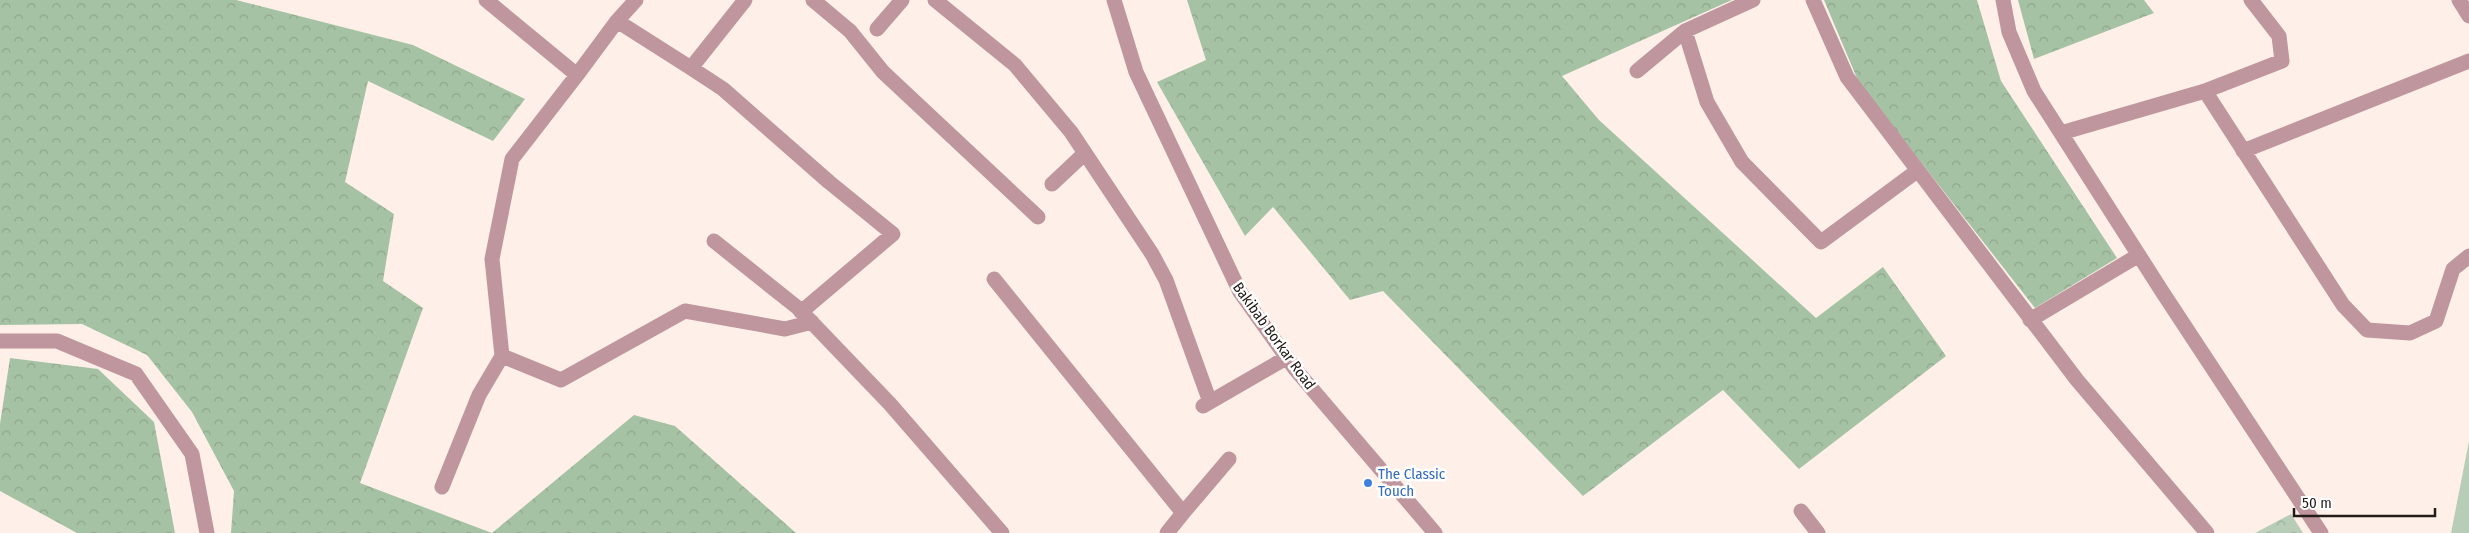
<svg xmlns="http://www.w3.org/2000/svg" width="2469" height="533" font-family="'Fira Sans Condensed',sans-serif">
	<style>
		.forest { fill: url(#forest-crowns) }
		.park { fill: url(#park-crowns) }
		.pitch { fill: #b8cdb7 }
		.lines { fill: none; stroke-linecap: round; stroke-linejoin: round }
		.minor { stroke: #bf969e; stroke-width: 15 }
		.shop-dot { fill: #3f7fe0; stroke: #fff; stroke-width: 2 }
		.labels { text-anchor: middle; stroke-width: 5; stroke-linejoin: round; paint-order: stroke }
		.street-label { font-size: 15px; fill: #241c18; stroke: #fff }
		.shop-label { font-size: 15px; fill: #366cbe; stroke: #fff; text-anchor: start }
	</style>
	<defs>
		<pattern id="forest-crowns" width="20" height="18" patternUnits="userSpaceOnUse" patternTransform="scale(1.25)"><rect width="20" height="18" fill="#a6c2a4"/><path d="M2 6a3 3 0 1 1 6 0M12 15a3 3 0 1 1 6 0" fill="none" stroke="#8fa68c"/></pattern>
		<pattern id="park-crowns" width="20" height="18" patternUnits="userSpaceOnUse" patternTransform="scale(1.25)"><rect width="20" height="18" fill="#b8cdb7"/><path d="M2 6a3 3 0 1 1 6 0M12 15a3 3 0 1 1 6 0" fill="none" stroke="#9eaf9d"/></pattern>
	</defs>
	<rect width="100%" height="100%" fill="#fef0e9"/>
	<!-- forest -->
	<path class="forest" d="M0,0H236L413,45L525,99L493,141L368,81L345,182L394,214L383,281L423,308L360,483L492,533L634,415L675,426L796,533H231L234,491L192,412L147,355L82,324L0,325Z
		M1187,0H1732L1562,76L1599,120L1816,318L1883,267L1946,356L1799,469L1723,390L1583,496L1383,291L1350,300L1273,207L1245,236L1157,82L1206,60Z
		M1824,0H1977L2001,81L2117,258L2035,308L1859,83Z
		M2018,0H2144L2154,13L2034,59Z
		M10,358L98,369L154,422L175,533H77L0,491V424Z"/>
	<!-- park -->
	<path class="park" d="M2291,514L2303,533H2255Z"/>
	<!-- pitch -->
	<path class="pitch" d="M2469,441V533H2451Z"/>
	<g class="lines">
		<!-- minor -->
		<path class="minor" d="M486,0L577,75L617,21L636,0
			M813,0L850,31L883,72L1038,217
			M935,0L1015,65L1071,132L1152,254L1166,280L1210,402
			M1114,0L1136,72L1240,292L1295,369L1435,533
			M1813,0L1847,77L2077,380L2207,533
			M2003,0L2009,32L2034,91L2163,293L2321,533
			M2459,0L2469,16
			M617,21L691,68L745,0
			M877,29L902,0
			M1685,31L1707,102L1742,162L1821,242L1917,171
			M691,68L723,89L829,182L893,234L801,312
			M1637,71L1685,31L1753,0
			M577,75L512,159L492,259L502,356L561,380L685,311L785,329L812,322
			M2205,91L2343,305L2367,330L2410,333L2436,321L2453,269L2469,256
			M2061,133L2205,91L2282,61L2279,36L2251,0
			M2243,151L2469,61
			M1052,184L1085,153
			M714,241L798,308L890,404L1002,533
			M994,279L1183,513L1167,533
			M2030,320L2139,255
			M0,341H57L136,374L192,454L207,533
			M1203,406L1286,358
			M442,487L479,395L502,356
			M1801,511L1818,533
			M1183,513L1229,459"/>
	</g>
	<!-- markers -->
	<circle class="shop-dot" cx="1368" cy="483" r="5"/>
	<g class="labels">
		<!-- street labels -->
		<g class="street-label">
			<text transform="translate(1274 336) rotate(54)" y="5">Bakibab Borkar Road</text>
		</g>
		<!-- shop labels -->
		<g class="shop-label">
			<text x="1378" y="479">The Classic<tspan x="1378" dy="17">Touch</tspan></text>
		</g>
	</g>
	<!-- scale -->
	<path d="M2294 508v8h141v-8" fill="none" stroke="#241c18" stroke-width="2.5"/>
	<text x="2302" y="508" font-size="15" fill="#241c18" stroke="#ffffff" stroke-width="4" paint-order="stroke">50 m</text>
</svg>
